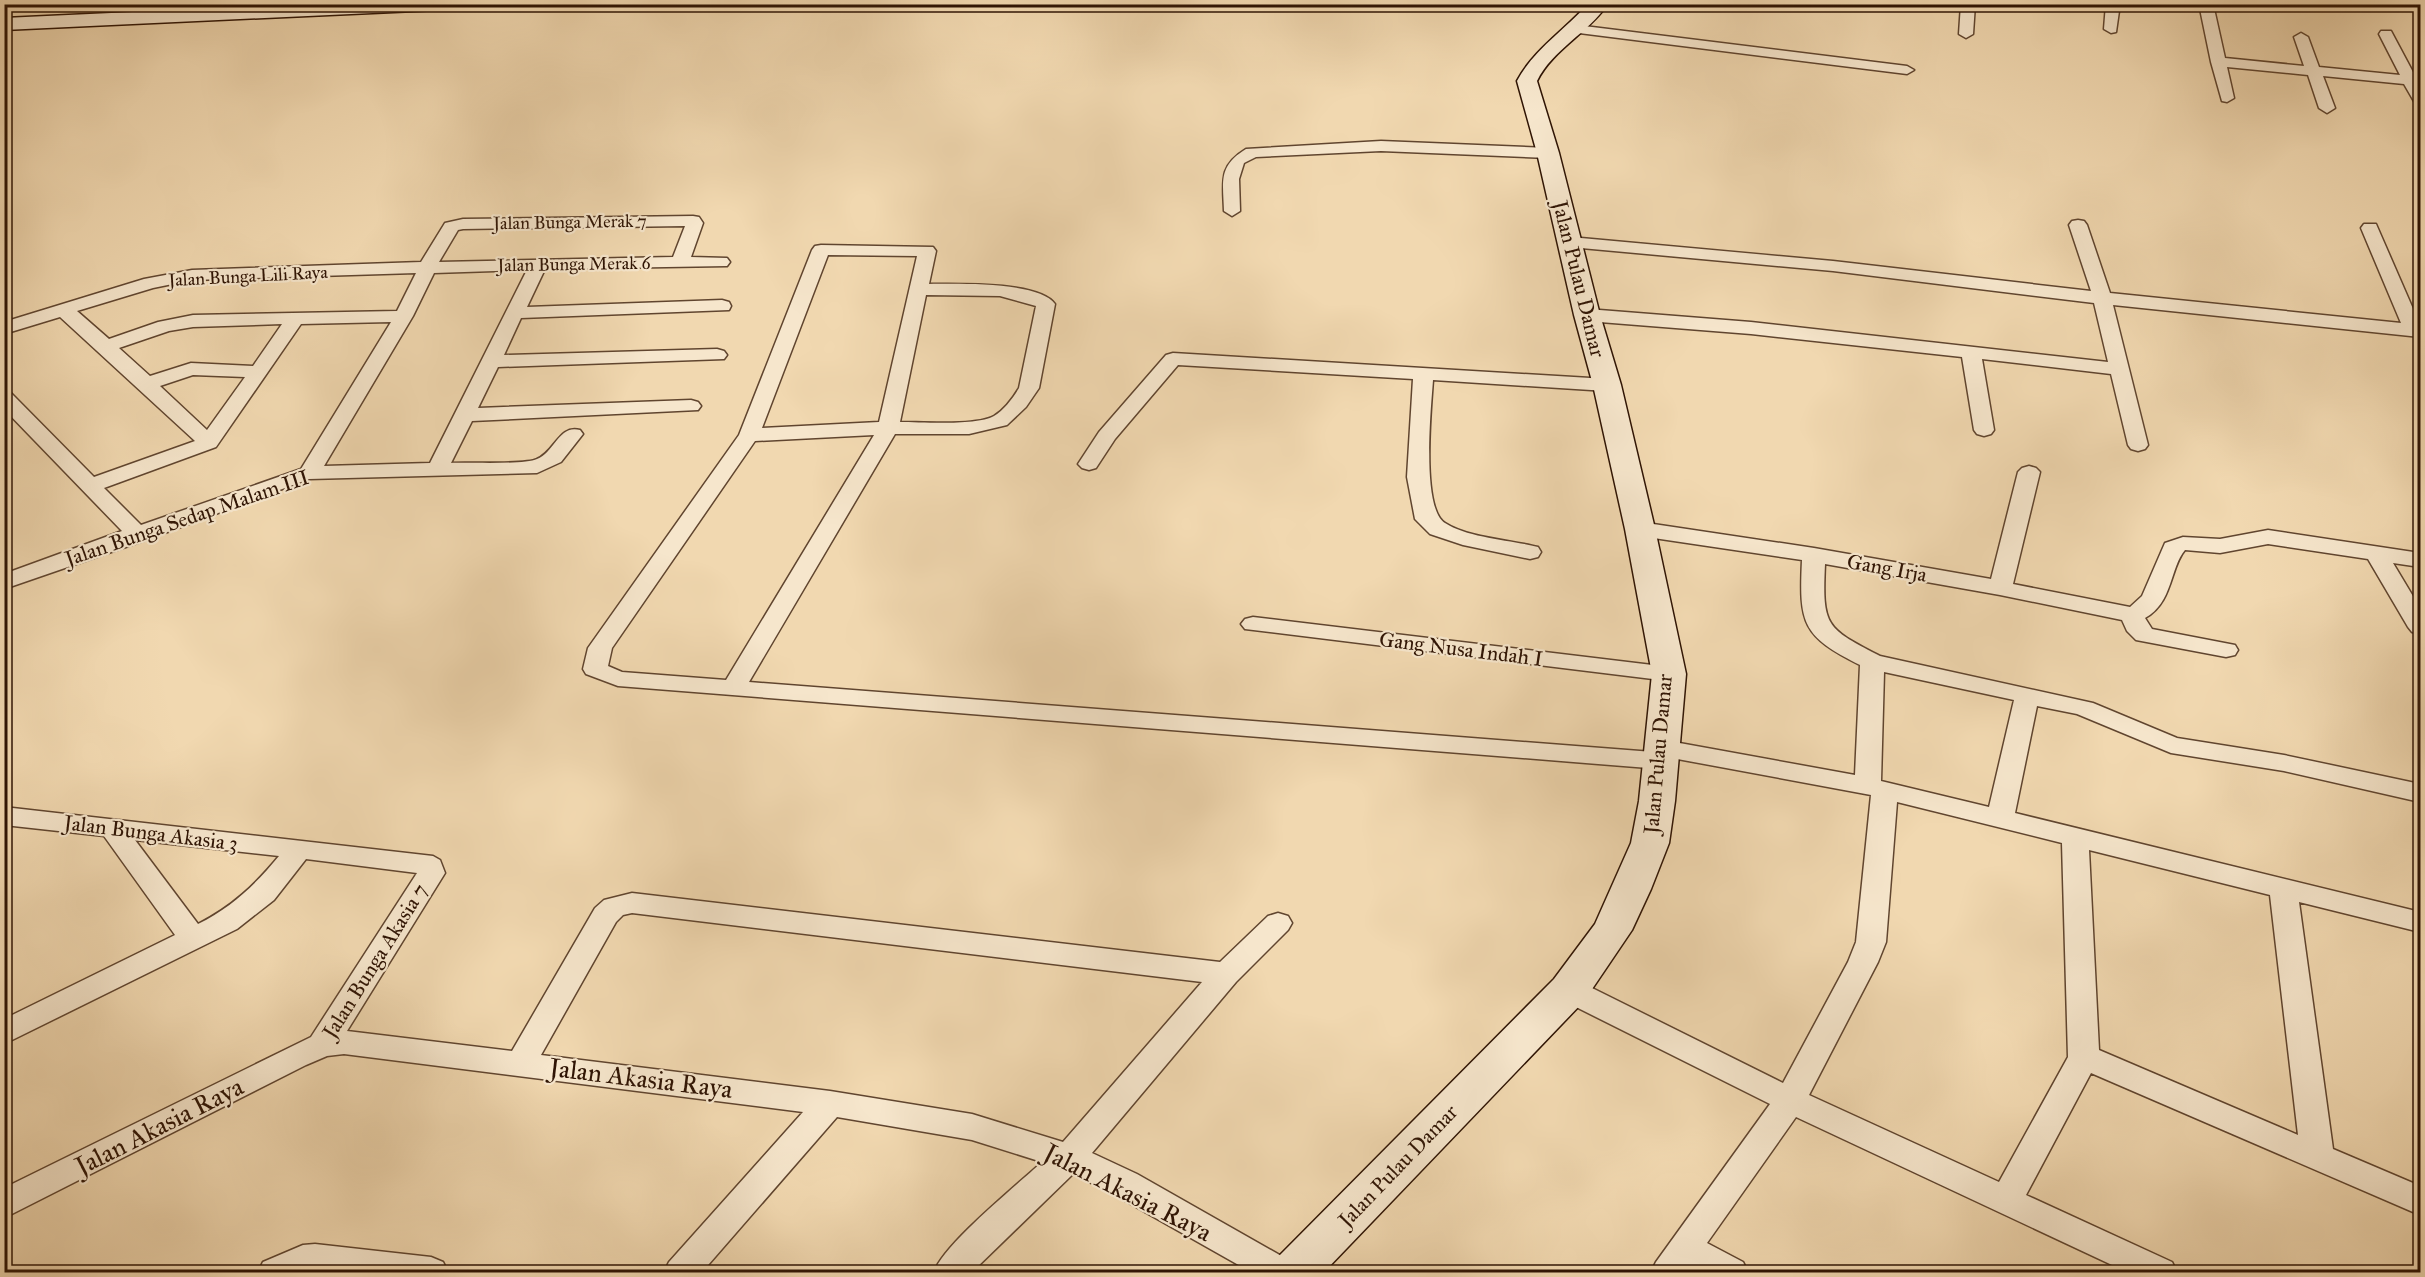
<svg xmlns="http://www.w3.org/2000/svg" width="2425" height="1277" font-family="'IM FELL Great Primer',serif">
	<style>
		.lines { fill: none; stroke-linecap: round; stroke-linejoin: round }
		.street-casing { stroke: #60452f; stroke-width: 3 }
		.secondary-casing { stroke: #2f1404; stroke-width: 3 }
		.street { fill: #f6e6cc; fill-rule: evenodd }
		.secondary { fill: #f6e6cc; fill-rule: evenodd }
		.labels { text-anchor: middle; stroke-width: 4.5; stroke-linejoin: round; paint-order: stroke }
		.far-street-label { font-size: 18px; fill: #2f1404; stroke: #f6e6cc }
		.street-label { font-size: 21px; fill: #2f1404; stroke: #f6e6cc }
		.near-street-label { font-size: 26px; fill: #2f1404; stroke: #f6e6cc }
	</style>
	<rect width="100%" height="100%" fill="#f1d8b0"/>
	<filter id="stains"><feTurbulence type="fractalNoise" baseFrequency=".00333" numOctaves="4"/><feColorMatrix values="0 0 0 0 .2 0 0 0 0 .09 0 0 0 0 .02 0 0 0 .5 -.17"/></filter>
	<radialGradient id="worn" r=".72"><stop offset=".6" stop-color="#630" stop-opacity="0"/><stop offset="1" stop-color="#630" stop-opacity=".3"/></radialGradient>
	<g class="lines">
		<!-- street casing -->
		<g class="street-casing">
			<path id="street" d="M204,4H218L207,17H197L195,14Z
				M1961,4H1975L1973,34L1966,38L1959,34Z
				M2106,4H2120L2116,32L2111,33L2104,29Z
				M2199,4H2213L2225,58L2304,66L2294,37L2301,33L2308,37L2319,67L2400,75L2379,34L2381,31H2391L2415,76L2420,77V104L2415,103L2404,84L2323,76L2335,108L2327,113L2319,108L2308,75L2227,67L2234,98L2227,102L2222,101L2211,62Z
				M1576,25L1907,66L1914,70L1907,74L1571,32L1569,29Z
				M1381,141L1548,148L1556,153L1548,158L1381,151L1256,157L1244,163L1239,179L1240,211L1232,216L1224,211C1223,181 1218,166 1246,149Z
				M693,216L699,217L703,223L691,257L727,258L730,262L727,266L545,269L527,307L722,300L729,302L731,306L729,310L521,318L504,355L717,349L724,351L727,355L724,359L498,367L478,408L691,400L698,402L701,406L698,410L472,421L451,463C468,462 525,465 537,459C555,452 559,424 580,430L583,434L561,462L537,473L309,479L301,482L146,540L4,589V574L122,531L4,409V391L11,393L94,477L195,441L60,317L4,334V322L144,279L192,270L421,262L445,223L463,219ZM685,226L673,257L439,262L458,230L463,229ZM527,270L430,463L324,466L413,316L434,273ZM416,273L397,311L193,315L158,322L109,339L77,311L153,288L192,280ZM391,322L301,469L141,525L104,488L216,447L301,324ZM282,324L253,366L191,363L150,376L119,348L169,331L193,327ZM193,375L245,377L207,430L160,386Z
				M2078,220L2084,221L2087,225L2110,293L2401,323L2361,228L2364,224H2376L2420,325V337L2113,305L2148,445L2145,449L2138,451L2131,449L2128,445L2111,374L1982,359L1994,430L1991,434L1984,436L1977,434L1974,430L1962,357L1751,334L1587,321L1580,319L1578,315L1580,311L1587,309L1751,322L2108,362L2094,303L1833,271L1570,247L1564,246L1561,242L1564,238L1570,237L1833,261L2091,291L2069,225L2072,221Z
				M821,245L933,247L936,251L929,284C955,284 1039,281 1055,304L1039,388L1026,407L1007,425L969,434H895L749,682L1653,752L1650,748L1654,742L1663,740L1855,775L1860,665C1802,636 1799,624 1802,560L1640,536L1632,534L1629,529L1632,524L1640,522L1814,548L1991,579L2018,472L2022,468L2029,466L2036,468L2040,472L2013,584L2130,607L2142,596L2165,543L2183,537L2220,539L2268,530L2420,553V567L2393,563L2420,608V634L2412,632L2408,627L2368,559L2268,544L2220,553L2185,550C2170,567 2173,603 2145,618L2152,629L2235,645L2238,650L2235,655L2226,657L2136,640L2127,631L2122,620L2000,595L1825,564C1822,627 1826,628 1880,656L2093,703L2177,738L2284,755L2420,784V802L2284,771L2171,753L2077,714L2037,706L2015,813L2420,912V932L2299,902L2333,1149L2420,1186V1215L2091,1073L2026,1195L2172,1262L2177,1272H2127L1796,1117L1707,1243L1743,1262L1748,1272H1700L1690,1268L1687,1272H1651L1656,1262L1770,1104L1558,998L1554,990L1558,982L1569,979L1580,982L1783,1083L1848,962L1856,942L1871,795L1672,758L1674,761L1670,767L1661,769L618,686L586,674L583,669L588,648L739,435L812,250L815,246ZM828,255L917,256L879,422L762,428ZM926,295L1000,296L1036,306L1019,388C1013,398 1004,410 994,416C976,426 922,422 900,422ZM874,435L726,680L622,672L608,666L612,648L755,441ZM1884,672L2014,700L1989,807L1881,781ZM1897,802L2062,843L2068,1057L1999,1182L1809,1095L1878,962L1886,942ZM2089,850L2270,895L2298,1135L2099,1050Z
				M1173,353L1607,379L1614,381L1617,385L1614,389L1607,391L1433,380C1431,409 1421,508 1445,523C1468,538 1511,540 1538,547L1541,552L1538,557L1530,559L1463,545L1430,534L1415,519L1407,477L1413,379L1178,365L1115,439L1096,468L1089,470L1082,468L1078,464L1099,432L1166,355Z
				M1253,617L1669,667L1678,669L1681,674L1678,679L1669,681L1245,629L1241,624L1245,619Z
				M4,807L433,856L440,860L445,873L347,1031L512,1051L595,908L604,900L632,893L1220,962L1268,916L1278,913L1288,916L1292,923L1288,930L1236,982L1092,1153L1137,1174L1292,1262L1297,1272H1251L1113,1194L1073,1174L972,1272H934C944,1244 1017,1185 1042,1162L972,1140L837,1117L702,1272H664L669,1262L803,1112L344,1054L327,1056L306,1065L4,1218V1188L311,1037L417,873L306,859L274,900L237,929L4,1044V1019L175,935L104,836L4,825ZM135,840L279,856C255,885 232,907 198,924ZM632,913L1202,982L1063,1142L972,1114L830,1091L541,1055L616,922L623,915Z
				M315,1244L431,1257L443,1262L448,1272H258L263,1262L303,1245Z"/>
		</g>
		<!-- secondary casing -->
		<g class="secondary-casing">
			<path id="secondary" d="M306,4H468L459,9L4,30V18Z
				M1588,4H1608C1588,33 1552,50 1537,81L1559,153L1600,315L1621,385L1655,529L1686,674L1675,801L1669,843L1651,889L1632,930L1584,1001L1324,1272H1270L1277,1258L1554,979L1595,924L1631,843L1639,801L1652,674L1625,529L1593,385L1574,315L1537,153L1517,81C1533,50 1565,30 1588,4Z"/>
		</g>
		<!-- street -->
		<use href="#street" class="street"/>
		<!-- secondary -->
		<use href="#secondary" class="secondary"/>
	</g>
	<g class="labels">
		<!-- far-street labels -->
		<g class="far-street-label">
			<text transform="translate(570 222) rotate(-1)" y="6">Jalan Bunga Merak 7</text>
			<text transform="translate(574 264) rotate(-1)" y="6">Jalan Bunga Merak 6</text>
			<text transform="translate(248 276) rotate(-3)" y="6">Jalan Bunga Lili Raya</text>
		</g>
		<!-- street labels -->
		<g class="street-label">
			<text transform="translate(1579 279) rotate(76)" y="7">Jalan Pulau Damar</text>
			<text transform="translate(187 518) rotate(-19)" y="7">Jalan Bunga Sedap Malam III</text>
			<text transform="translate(1887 568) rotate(10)" y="7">Gang Irja</text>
			<text transform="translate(1461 649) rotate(7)" y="7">Gang Nusa Indah I</text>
			<text transform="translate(1658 754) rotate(-85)" y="7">Jalan Pulau Damar</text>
			<text transform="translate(151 833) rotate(7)" y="7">Jalan Bunga Akasia 3</text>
			<text transform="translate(375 961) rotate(-58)" y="7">Jalan Bunga Akasia 7</text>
			<text transform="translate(1398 1166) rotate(-46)" y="7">Jalan Pulau Damar</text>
		</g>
		<!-- near-street labels -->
		<g class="near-street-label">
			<text transform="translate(641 1078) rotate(7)" y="9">Jalan Akasia Raya</text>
			<text transform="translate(159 1126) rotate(-27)" y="9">Jalan Akasia Raya</text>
			<text transform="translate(1128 1192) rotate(27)" y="9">Jalan Akasia Raya</text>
		</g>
	</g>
	<!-- margin -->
	<rect width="2425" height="1277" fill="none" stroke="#f1d8b0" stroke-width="24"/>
	<rect x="6" y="6" width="2413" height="1265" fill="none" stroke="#2f1404" stroke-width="3"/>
	<rect x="12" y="12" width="2401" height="1253" fill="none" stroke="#2f1404" stroke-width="1.5"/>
	<rect width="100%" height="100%" filter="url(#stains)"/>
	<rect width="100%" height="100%" fill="url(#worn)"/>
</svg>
